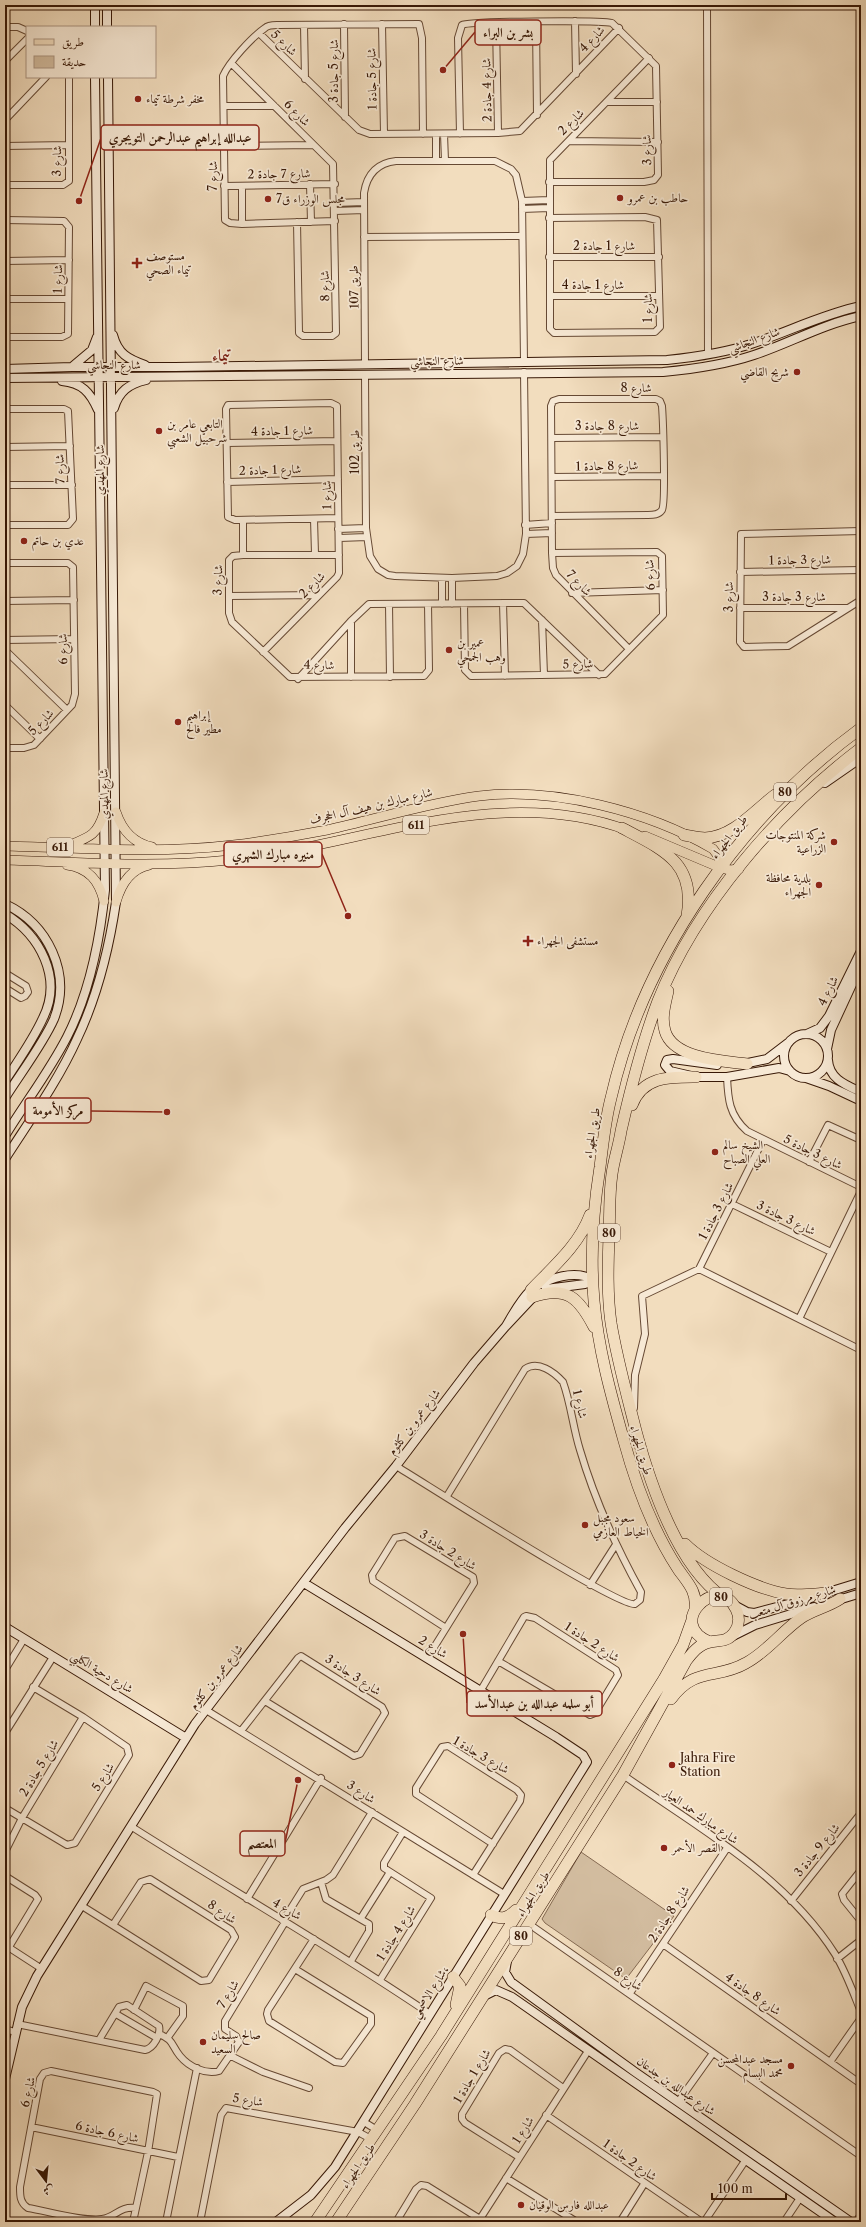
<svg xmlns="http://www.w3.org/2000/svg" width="866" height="2227" font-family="'Libre Caslon Text',Amiri,serif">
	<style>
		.green { fill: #d2bc9f; stroke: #856a52 }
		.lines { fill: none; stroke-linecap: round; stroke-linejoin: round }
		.street-casing { stroke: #664934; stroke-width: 8 }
		.secondary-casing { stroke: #381806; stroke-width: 10 }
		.primary-casing { stroke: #381806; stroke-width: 10 }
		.highway-casing { stroke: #381806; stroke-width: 12 }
		.street { stroke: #f7e9d5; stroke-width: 6 }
		.secondary { stroke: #f7e9d5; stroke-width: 8 }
		.primary { stroke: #f2ddbe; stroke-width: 9 }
		.highway { stroke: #f2ddbe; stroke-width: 11 }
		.poi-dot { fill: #8f2418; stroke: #f7e9d5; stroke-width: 1.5 }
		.labels { text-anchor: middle; stroke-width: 3.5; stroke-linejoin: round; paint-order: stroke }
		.shield { fill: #f7e9d5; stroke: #715744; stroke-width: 1 }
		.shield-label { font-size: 11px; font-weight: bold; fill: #381806 }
		.street-label { font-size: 12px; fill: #381806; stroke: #f7e9d5 }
		.poi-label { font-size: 12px; fill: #381806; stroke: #f7e9d5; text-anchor: start }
		.district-label { font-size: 16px; font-weight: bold; fill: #7a1f14; stroke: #f7e9d5 }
		.leader { fill: none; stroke: #8f2418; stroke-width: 1.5 }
		.callout-dot { fill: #8f2418; stroke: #f7e9d5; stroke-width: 1.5 }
		.callout { fill: #f7e9d5; stroke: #8f2418; stroke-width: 1.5 }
		.callout-label { font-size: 13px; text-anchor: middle; font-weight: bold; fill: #381806 }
	</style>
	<rect width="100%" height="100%" fill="#f2ddbe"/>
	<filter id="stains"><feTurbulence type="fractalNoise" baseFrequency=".005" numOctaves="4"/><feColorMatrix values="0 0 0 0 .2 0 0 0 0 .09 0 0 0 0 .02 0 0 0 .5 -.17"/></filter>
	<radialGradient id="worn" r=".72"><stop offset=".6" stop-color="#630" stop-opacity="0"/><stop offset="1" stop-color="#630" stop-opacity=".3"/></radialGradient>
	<!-- green -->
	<path class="green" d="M581,1852L674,1916L626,1979L545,1923L542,1919Z"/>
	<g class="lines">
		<!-- street casing -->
		<g class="street-casing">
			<path id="street" d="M707,5L708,355
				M575,21L576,74
				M536,22L537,115
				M496,23L498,133
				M344,24L345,117
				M382,24L384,134
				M304,25L305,79
				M5,27H18L27,31
				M259,33L359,130L370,134L498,133L520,131L619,28
				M5,61L27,39
				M231,63L333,164L336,333L332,336H303L299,333L297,222
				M607,102H657
				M224,106H274
				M5,120L46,77
				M436,134V161
				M444,134L445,161
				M460,134L458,38L462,25C469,21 601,20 612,23L656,66L658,175L654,180L644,182H549
				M569,141L658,142
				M5,146L69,145
				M224,146L313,145
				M310,184L311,222
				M5,185H63L69,181V77
				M224,186L335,184
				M522,201L549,200
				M335,203L364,202
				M522,209L549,208
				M335,211L364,210
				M549,218L645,217L657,220L660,327L655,332L554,333L550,329V160L649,58
				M5,220L64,221L69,227L68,334L62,337H5
				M335,221L242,224L230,223L225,220L223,76C229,62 252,37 265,28C268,25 273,25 277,25L419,24L422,38L423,134
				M242,224V186
				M364,237L522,236
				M549,257H659
				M5,261L69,260
				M550,296H659
				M5,299H68
				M365,364L364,193C367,174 377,163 396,161H495L511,169L516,175L522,201L524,361
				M365,375L366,528L370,556L378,569L388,575L395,576L452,578L497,576L507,573L517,566L523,554L526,534L524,372
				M5,409H64L68,411L73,519L68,525H5
				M552,438L663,437
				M227,443L337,441
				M5,447L70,446
				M552,477L663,476
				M227,482L338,479
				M5,485H72
				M552,516L648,515C653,515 659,515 662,510C666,503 663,420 662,406L660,401L656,399H559L553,401L551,406L552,553L553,568L556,575L629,649
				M314,519L315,554
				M243,520V555
				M525,525L552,523
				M338,529L366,528
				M861,531L741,534L740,642L744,647L788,646L861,600
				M526,534L552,533
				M339,538L367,537
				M339,555H243L233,556L229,560V613L232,622L290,677L424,676L429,670L428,604
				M5,563H68L73,567L75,694L72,705L34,745L24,748H5
				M740,572L861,570
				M442,578V604
				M452,578V604
				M572,593L663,590
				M229,596L318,595
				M5,601L74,600
				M503,603L505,676
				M389,604L390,677
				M464,604L465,670L471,676L605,674L663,615L662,556L657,552L552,553
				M740,608H848
				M542,620L544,675
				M351,621V677
				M5,640L74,639
				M5,650L67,710
				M263,652L337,577L339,573L337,408V406L331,403L228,405L226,409L228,517L235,520L338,518
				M298,679L351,621L369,604L524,603L599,675
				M5,705L40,739
				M5,973L26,986L28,992L25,996L21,998L5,988
				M5,1047V1054
				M727,1077C728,1099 729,1115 747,1131L861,1187
				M809,1162L828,1125L861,1140
				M732,1204L831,1252
				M699,1269L861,1350
				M799,1319L861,1191
				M634,1408L635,1375L645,1334L642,1296L699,1269L763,1140
				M396,1466C426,1484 619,1608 635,1604L640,1600L641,1592C615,1545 595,1501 580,1450C573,1428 571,1404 563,1382C554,1372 538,1360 525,1369L447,1496
				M590,1585L615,1546
				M428,1657L474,1583L473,1577L405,1536L395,1538L372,1575L373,1581L446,1628
				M5,1670L24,1639
				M481,1690L524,1617L526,1616L535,1618L616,1670L618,1675L595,1713L590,1715L498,1661
				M206,1710L504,1894
				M241,1731L298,1658L301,1656L382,1707L385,1713L360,1754L354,1756L265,1701
				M5,1733L53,1657
				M623,1775C697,1827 785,1875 835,1954C846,1972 853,1992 861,2012
				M5,1808L67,1845L75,1843L129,1755L127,1747L83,1717L33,1687
				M132,1827C231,1890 333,1948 430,2014
				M5,1852L22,1818L83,1717
				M861,1870L842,1894L844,1900L861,1921
				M473,1875L520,1801L521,1795L517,1790L448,1746L442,1747L416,1788V1794L493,1844
				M5,1876L35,1895L38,1899L9,1947
				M321,1882L326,1899L369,1924V1931L351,1961
				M247,1899L321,1778
				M791,1901L861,1813
				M82,1906L122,1931L201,1981L209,1980L235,1937L231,1930L150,1879L141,1882L113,1925
				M361,1918L390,1872
				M283,1921L303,1889L326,1880L333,1875L372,1812
				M529,1924L861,2156
				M663,1944L861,2084
				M5,1945L42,1969
				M837,1959L861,1940
				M295,1969L371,2016V2024L343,2063L335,2062L269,2021L267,2014L268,2010L314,1939
				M380,1980L431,1898L384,1868V1863L403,1832
				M630,1993L727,1848
				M134,2010L146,1986L183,2006V2016L168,2037
				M116,2014L157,2038
				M17,2024L145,2050C154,2048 161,2034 159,2026L127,2005L119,2007L99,2040
				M5,2029L15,2032
				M159,2034C174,2040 171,2045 180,2056C189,2067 206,2075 219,2071L239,2042L236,2036L225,2029V2021L285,1922
				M231,2056L263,2072L309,2088
				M830,2062L861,2018
				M678,2102L713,2053
				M546,2115L702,2222
				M364,2122L377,2130
				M31,2127L178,2157
				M519,2157L465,2123L462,2119V2114L499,2053L505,2049L510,2050L563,2088
				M506,2178L577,2222
				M133,2222L148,2152L157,2094L153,2092L51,2071L44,2073L40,2079L20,2187C20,2196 20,2203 28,2208C47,2211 84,2222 102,2219C116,2217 119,2206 136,2208
				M166,2222L197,2068
				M200,2222L221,2115L226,2108L358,2132L371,2139
				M396,2222L416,2189L421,2185L427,2186L480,2219
				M478,2222L588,2051
				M620,2222L644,2184
				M704,2222L745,2161
				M784,2222L800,2198
				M856,2222L861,2214"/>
		</g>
		<!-- secondary casing -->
		<g class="secondary-casing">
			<path id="secondary" d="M107,5V27
				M95,27V5
				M113,335C118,354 128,359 145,365
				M73,366L92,350L97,337
				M5,369L72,367H175L667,360C696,357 724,353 751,344C788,332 823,314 861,306
				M5,378L663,372C695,369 724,365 754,355C790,343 823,324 861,316
				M62,381C82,383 90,392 98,410
				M114,408C119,391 129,384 146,380
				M825,783L861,758
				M5,904C48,924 72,973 54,1019C43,1044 20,1074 5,1098
				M5,914C40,935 63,978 43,1018C33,1040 18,1061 5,1081
				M807,1034L820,1028L829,1016L861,951
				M784 1056a22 22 0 1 1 44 0a22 22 0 1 1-44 0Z
				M827,1049L831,1030L861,965
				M828,1060C829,1079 846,1085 861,1092
				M743,1064L767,1059L788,1043
				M717,1065L673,1059L667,1060L665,1065L670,1071L696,1077H727L779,1068L790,1071
				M806,1078L829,1086L861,1101
				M5,1136C25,1103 49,1072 67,1037C90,992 100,940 105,890L95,77
				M5,1159C30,1120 58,1081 77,1039C98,995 109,949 116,902L108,77
				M506,1326C513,1314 521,1299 531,1290C547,1278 576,1269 593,1280L585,1284L546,1289
				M822,1594L861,1582
				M835,1601L861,1593
				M734,1605L747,1612L754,1613L811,1598
				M5,1627L186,1738
				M733,1636L755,1625L814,1607
				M507,1961L505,1972L511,1982L635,2072L851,2222
				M484,1996L496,1990L512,1997L835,2222
				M5,2079L22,2007L37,1976L195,1724L345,1528L396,1466L474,1363L506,1326L536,1294
				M276,2222L311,2195L335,2167L587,1762L583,1755L556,1737L304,1583"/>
		</g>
		<!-- primary casing -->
		<g class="primary-casing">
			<path id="primary" d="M116,812C122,830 133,843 152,847
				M645,836L721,868L730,870L739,869
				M70,845C90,837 97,835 104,813
				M5,846C81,848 158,854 233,845C265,841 296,836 327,830C377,819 427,803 479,796C554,787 648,811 713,849L719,857L721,868
				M5,860C79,862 155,868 229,860C361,846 496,782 627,830
				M67,865C89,868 99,881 104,901
				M116,902C121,884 130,869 149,865"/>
		</g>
		<!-- highway casing -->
		<g class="highway-casing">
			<path id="highway" d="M622,828C664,850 696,863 687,916
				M684,835C691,836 698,838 705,838C733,837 755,810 775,795
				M668,991C665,1005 661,1018 665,1031C673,1059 724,1061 747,1064
				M632,1105C643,1076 669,1077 696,1077
				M531,1290C553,1267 579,1245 590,1215
				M532,1297C567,1285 579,1298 594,1327
				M685,1544C706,1565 757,1589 786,1594C798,1596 813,1594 826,1593
				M724,1598C678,1567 650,1483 636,1431C627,1395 617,1359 611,1323C607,1294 608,1265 609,1236C610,1215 609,1194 612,1174C614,1159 619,1145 621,1131C631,1087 642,1043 658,1001C696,905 779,810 861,748
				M695,1608C697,1591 687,1582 678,1569C653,1531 636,1485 624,1441C611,1395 598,1348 594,1301C590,1256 593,1211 600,1167C603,1144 605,1121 611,1098C644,953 742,815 861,728
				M671,1699C695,1666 717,1680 746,1663C767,1652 782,1631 801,1618C813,1610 828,1607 840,1599
				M491,1915C502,1920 508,1918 516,1910
				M453,1977L460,1986L456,2005
				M315,2222L441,2036L664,1679L683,1645L692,1620
				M336,2222L415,2104L623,1775L686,1661C692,1653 699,1644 710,1642C720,1640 727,1642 734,1633C739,1626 740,1617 736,1609C718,1572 664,1624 710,1642"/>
		</g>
		<!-- street -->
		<use href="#street" class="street"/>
		<!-- secondary -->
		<use href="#secondary" class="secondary"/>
		<!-- primary -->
		<use href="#primary" class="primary"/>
		<!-- highway -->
		<use href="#highway" class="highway"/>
	</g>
	<!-- markers -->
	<g class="poi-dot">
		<circle cx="138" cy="99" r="4"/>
		<circle cx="620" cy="198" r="4"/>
		<circle cx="268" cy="199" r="4"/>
		<path d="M135 257h4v4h4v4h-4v4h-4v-4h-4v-4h4z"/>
		<circle cx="797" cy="372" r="4"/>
		<circle cx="159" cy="431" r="4"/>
		<circle cx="24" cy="541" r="4"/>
		<circle cx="449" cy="650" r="4"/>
		<circle cx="178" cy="722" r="4"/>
		<circle cx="834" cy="842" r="4"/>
		<circle cx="819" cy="885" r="4"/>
		<path d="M526 935h4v4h4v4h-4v4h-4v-4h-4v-4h4z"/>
		<circle cx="715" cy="1152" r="4"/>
		<circle cx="585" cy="1525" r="4"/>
		<circle cx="672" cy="1765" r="4"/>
		<circle cx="664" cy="1848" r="4"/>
		<circle cx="203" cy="2042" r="4"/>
		<circle cx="791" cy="2066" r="4"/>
		<circle cx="521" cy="2205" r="4"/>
	</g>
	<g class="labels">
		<!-- shield labels -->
		<g class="shield">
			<rect x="774" y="783" width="22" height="18" rx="3"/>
			<rect x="403" y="816" width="26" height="18" rx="3"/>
			<rect x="47" y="838" width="26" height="18" rx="3"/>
			<rect x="598" y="1224" width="22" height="18" rx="3"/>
			<rect x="710" y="1588" width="22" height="18" rx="3"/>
			<rect x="510" y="1927" width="22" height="18" rx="3"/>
		</g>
		<g class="shield-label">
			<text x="785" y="796">80</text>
			<text x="416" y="829">611</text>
			<text x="60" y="851">611</text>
			<text x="609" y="1237">80</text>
			<text x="721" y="1601">80</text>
			<text x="521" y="1940">80</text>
		</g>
		<!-- street labels -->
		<g class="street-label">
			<text transform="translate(592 39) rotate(-47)" y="4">شارع 4</text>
			<text transform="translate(284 43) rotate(44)" y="4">شارع 5</text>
			<text transform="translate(334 71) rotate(-90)" y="4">شارع 5 جادة 3</text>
			<text transform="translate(372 79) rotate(-91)" y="4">شارع 5 جادة 1</text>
			<text transform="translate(487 90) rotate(-91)" y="4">شارع 4 جادة 2</text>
			<text transform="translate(297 113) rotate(45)" y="4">شارع 6</text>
			<text transform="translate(571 122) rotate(-45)" y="4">شارع 2</text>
			<text transform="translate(647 150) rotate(-91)" y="4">شارع 3</text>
			<text transform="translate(57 161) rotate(-89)" y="4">شارع 3</text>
			<text transform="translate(279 174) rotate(-1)" y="4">شارع 7 جادة 2</text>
			<text transform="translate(213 176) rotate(-90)" y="4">شارع 7</text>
			<text x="604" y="250">شارع 1 جادة 2</text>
			<text transform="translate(58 279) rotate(-89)" y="4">شارع 1</text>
			<text x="593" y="289">شارع 1 جادة 4</text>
			<text transform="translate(325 286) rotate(-91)" y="4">شارع 8</text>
			<text transform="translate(354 287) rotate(-91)" y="4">طريق 107</text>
			<text transform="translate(648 308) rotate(-90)" y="4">شارع 1</text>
			<text transform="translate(754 340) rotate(-20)" y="4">شارع النجاشي</text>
			<text transform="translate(437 361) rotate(-1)" y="4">شارع النجاشي</text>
			<text x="114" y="369">شارع النجاشي</text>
			<text x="636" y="392">شارع 8</text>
			<text x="607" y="430">شارع 8 جادة 3</text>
			<text transform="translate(282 431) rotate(-1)" y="4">شارع 1 جادة 4</text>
			<text transform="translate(355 452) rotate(-90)" y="4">طريق 102</text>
			<text transform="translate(607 466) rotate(-1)" y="4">شارع 8 جادة 1</text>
			<text transform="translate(60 469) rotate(-92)" y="4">شارع 7</text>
			<text transform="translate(100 470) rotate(-90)" y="4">شارع المهدي</text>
			<text transform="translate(270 470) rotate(-2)" y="4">شارع 1 جادة 2</text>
			<text transform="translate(327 495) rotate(-91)" y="4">شارع 1</text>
			<text transform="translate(800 560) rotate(-1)" y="4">شارع 3 جادة 1</text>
			<text transform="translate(650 575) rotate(-93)" y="4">شارع 6</text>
			<text transform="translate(218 580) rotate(-88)" y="4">شارع 3</text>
			<text transform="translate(579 583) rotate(46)" y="4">شارع 7</text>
			<text transform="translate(312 585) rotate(-45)" y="4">شارع 2</text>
			<text transform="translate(729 597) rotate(-90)" y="4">شارع 3</text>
			<text x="794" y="601">شارع 3 جادة 3</text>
			<text transform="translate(63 649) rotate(-91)" y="4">شارع 6</text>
			<text transform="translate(578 664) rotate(-2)" y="4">شارع 5</text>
			<text transform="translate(319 665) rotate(1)" y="4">شارع 4</text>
			<text transform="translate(41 722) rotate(-46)" y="4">شارع 5</text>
			<text transform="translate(104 794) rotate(-91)" y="4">شارع المهدي</text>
			<text transform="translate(371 806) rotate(-13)" y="4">شارع مبارك بن هيف آل الحجرف</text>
			<text transform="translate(729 837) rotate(-52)" y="4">طريق الجهراء</text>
			<text transform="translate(828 991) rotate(-64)" y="4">شارع 4</text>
			<text transform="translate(592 1133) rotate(-81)" y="4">طريق الجهراء</text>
			<text transform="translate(813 1152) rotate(26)" y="4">شارع 3 جادة 5</text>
			<text transform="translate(716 1211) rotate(-63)" y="4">شارع 3 جادة 1</text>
			<text transform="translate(786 1218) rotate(26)" y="4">شارع 3 جادة 3</text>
			<text transform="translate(580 1404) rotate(77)" y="4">شارع 1</text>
			<text transform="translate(414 1422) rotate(-53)" y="4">شارع عمرو بن كلثوم</text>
			<text transform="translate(641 1450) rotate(73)" y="4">طريق الجهراء</text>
			<text transform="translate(448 1550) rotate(32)" y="4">شارع 2 جادة 3</text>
			<text transform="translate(792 1602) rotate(-17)" y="4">شارع مرزوق آل متعب</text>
			<text transform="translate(592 1642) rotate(33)" y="4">شارع 2 جادة 1</text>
			<text transform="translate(433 1647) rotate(32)" y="4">شارع 2</text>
			<text transform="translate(102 1672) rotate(31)" y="4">شارع دحية الكلبي</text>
			<text transform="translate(353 1675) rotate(33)" y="4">شارع 3 جادة 3</text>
			<text transform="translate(216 1677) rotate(-52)" y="4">شارع عمرو بن كلثوم</text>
			<text transform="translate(481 1755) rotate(30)" y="4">شارع 3 جادة 1</text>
			<text transform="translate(39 1768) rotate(-59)" y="4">شارع 5 جادة 2</text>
			<text transform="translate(103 1777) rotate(-58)" y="4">شارع 5</text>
			<text transform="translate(361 1792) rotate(33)" y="4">شارع 3</text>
			<text transform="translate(701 1816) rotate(35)" y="4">شارع مبارك حمد العيار</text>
			<text transform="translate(817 1850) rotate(-51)" y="4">شارع 9 جادة 3</text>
			<text transform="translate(533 1894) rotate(-58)" y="4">طريق الجهراء</text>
			<text transform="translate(287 1909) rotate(30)" y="4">شارع 4</text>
			<text transform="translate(222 1912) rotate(34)" y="4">شارع 8</text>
			<text transform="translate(669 1914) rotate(-57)" y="4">شارع 8 جادة 2</text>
			<text transform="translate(396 1933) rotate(-58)" y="4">شارع 4 جادة 1</text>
			<text transform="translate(628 1979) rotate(34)" y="4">شارع 8</text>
			<text transform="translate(430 1992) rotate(-58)" y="4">شارع الاصمعي،</text>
			<text transform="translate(228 1994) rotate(-59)" y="4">شارع 7</text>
			<text transform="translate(753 1994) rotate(35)" y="4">شارع 8 جادة 4</text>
			<text transform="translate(472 2076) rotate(-59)" y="4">شارع 1 جادة 1</text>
			<text transform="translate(676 2086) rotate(35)" y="4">شارع عبدالله بن جدعان</text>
			<text transform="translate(28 2092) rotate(-77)" y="4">شارع 6</text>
			<text transform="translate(248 2100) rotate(8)" y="4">شارع 5</text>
			<text transform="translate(523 2130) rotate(-58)" y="4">شارع 1</text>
			<text transform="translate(107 2132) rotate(12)" y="4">شارع 6 جادة 6</text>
			<text transform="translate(630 2160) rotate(35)" y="4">شارع 2 جادة 1</text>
			<text transform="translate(358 2166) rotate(-56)" y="4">طريق الجهراء</text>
		</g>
		<!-- poi labels -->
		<g class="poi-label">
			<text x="146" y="103">مخفر شرطة تيماء</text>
			<text x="628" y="202">حاطب بن عمرو</text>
			<text x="276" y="203">مجلس الوزراء ق7</text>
			<text x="146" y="260">مستوصف<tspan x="146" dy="14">تيماء الصحي</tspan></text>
			<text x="789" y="376" text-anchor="end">شريح القاضي</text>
			<text x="167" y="428">التابعي عامر بن<tspan x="167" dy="14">شرحبيل الشعبي</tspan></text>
			<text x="32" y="545">عدي بن حاتم</text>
			<text x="457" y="647">عمير بن<tspan x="457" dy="14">وهب الجمحي</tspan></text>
			<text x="186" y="719">إبراهيم<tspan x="186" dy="14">مطير فالح</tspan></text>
			<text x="826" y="839" text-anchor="end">شركة المنتوجات<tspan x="826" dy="14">الزراعية</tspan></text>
			<text x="811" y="882" text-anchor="end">بلدية محافظة<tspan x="811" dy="14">الجهراء</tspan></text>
			<text x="537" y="945">مستشفى الجهراء</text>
			<text x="723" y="1149">الشيخ سالم<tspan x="723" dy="14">العلي الصباح</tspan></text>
			<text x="593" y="1522">سعود مجبل<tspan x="593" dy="14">الخياط العازمي</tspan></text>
			<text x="680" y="1762">Jahra Fire<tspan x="680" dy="14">Station</tspan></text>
			<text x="672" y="1852">القصر الأحمر</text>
			<text x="211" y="2039">صالح سليمان<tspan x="211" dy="14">السعيد</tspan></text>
			<text x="783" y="2063" text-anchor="end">مسجد عبدالمحسن<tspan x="783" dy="14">محمد البسام</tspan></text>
			<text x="529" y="2209">عبدالله فارس الوقيان</text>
		</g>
		<!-- district labels -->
		<g class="district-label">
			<text x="221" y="361">تيماء</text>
		</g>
	</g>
	<!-- callouts -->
	<path class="leader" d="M443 70L475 32M79 201L101 138M348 916L322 854M167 1112L91 1111M463 1634L467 1703M298 1780L285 1843"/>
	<g class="callout-dot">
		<circle cx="443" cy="70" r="4"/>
		<circle cx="79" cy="201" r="4"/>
		<circle cx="348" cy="916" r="4"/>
		<circle cx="167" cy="1112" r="4"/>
		<circle cx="463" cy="1634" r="4"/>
		<circle cx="298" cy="1780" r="4"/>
	</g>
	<g class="callout">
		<rect x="475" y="20" width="66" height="25" rx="4"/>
		<rect x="101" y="125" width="158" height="25" rx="4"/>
		<rect x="224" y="842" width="98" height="25" rx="4"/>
		<rect x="25" y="1098" width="66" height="25" rx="4"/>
		<rect x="467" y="1691" width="135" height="25" rx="4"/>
		<rect x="240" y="1831" width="45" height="25" rx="4"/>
	</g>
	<g class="callout-label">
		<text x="508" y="37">بشر بن البراء</text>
		<text x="180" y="142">عبدالله إبراهيم عبدالرحمن التويجري</text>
		<text x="273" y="859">منيره مبارك الشهري</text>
		<text x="58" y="1115">مركز الأمومة</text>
		<text x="534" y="1708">أبو سلمه عبدالله بن عبدالأسد</text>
		<text x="262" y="1848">المعتصم</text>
	</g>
	<!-- margin -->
	<rect width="866" height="2227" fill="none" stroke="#f2ddbe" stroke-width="20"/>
	<rect x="6" y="6" width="854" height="2215" fill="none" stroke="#381806" stroke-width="2"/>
	<rect x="10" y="10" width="846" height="2207" fill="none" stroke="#381806"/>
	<!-- legend -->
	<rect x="26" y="26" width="130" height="52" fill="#f7e9d5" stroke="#ab9582"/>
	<rect x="34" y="39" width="20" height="6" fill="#f2ddbe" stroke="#ab9582"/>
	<text x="62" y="46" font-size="12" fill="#381806">طريق</text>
	<rect x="34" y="56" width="20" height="12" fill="#d2bc9f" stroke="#ab9582"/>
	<text x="62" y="66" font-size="12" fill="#381806">حديقة</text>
	<!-- north arrow -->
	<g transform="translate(46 2181) rotate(164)" stroke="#f7e9d5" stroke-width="3" paint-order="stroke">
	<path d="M0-3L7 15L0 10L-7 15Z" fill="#381806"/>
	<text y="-6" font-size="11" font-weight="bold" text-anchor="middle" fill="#381806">ش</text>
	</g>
	<!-- scale -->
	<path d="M712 2193v6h74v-6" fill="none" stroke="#381806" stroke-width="2"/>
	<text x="718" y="2193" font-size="12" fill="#381806" stroke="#f7e9d5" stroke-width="3" paint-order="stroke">100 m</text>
	<rect width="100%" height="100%" filter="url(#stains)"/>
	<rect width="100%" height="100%" fill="url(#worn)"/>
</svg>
